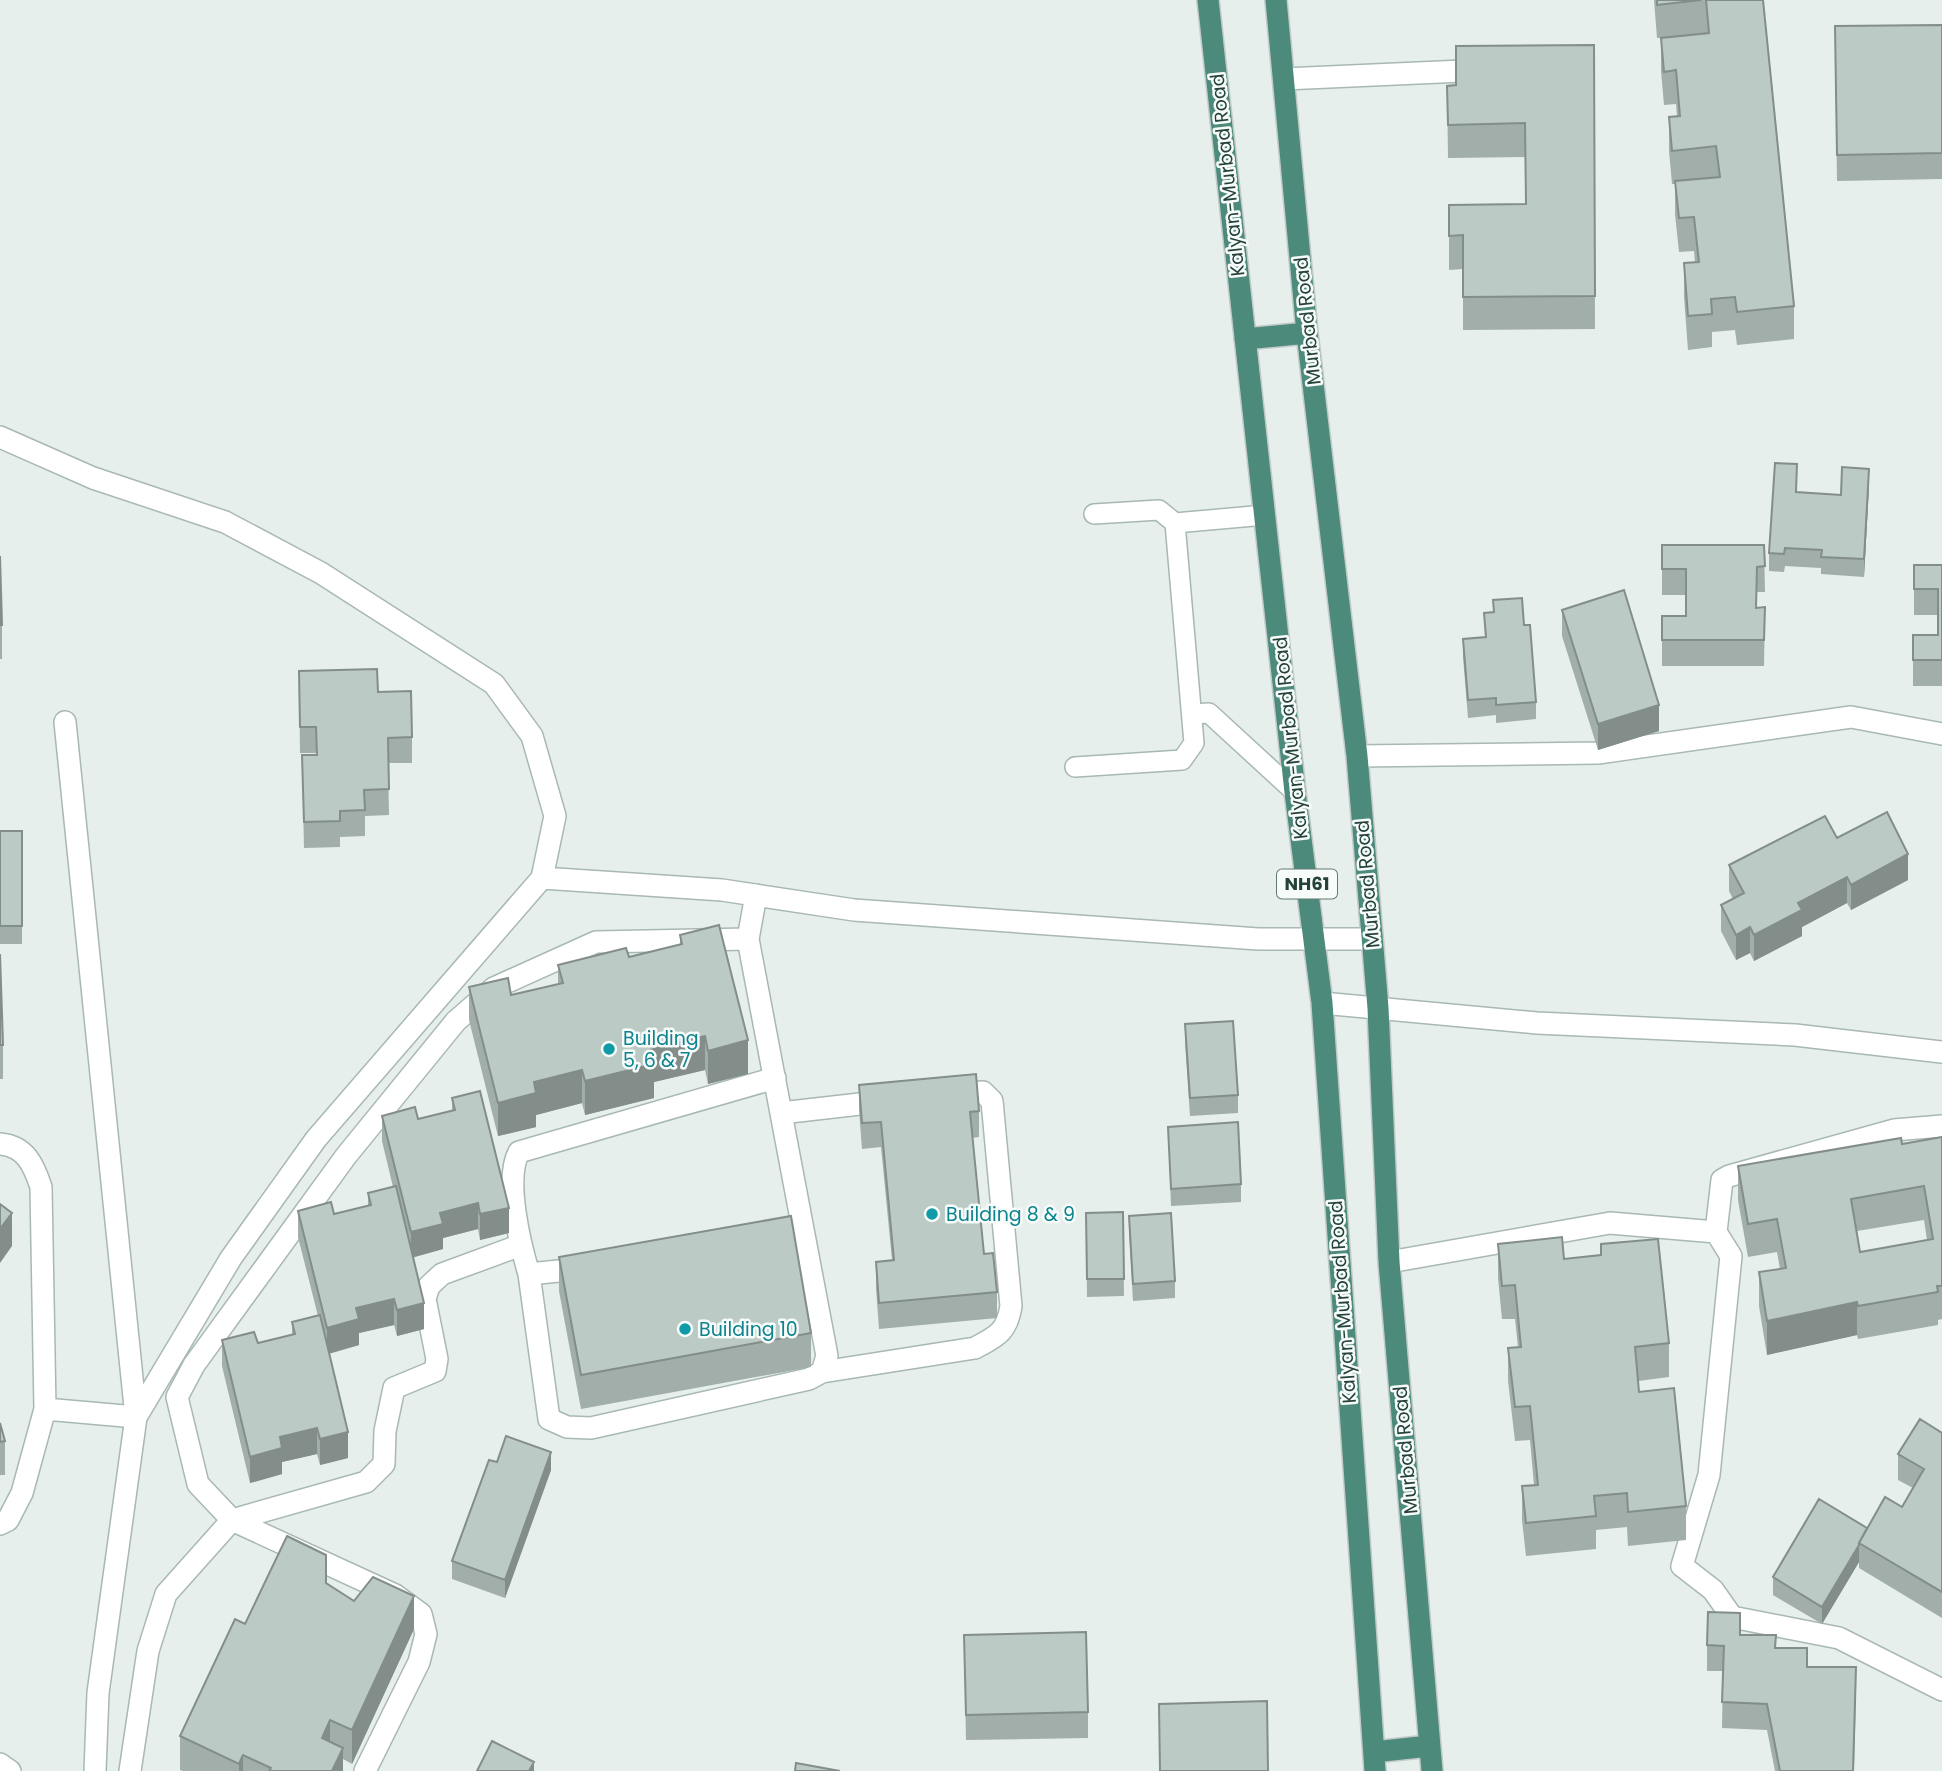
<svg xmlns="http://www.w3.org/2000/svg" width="1942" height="1771" font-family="Poppins,sans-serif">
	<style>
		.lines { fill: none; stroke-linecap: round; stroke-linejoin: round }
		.service-casing { stroke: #a8b8b2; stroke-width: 22 }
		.minor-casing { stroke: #a8b8b2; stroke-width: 24 }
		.tertiary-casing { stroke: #a8b8b2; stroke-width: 24 }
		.secondary-casing { stroke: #a4bbb3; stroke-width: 24 }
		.trunk-casing { stroke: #c2cac8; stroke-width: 24 }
		.service { stroke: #fff; stroke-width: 19 }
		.minor { stroke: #fff; stroke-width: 21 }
		.tertiary { stroke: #fff; stroke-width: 21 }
		.secondary { stroke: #fff; stroke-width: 21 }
		.trunk { stroke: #4c8a7c; stroke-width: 21 }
		.wall { fill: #a1aea9; fill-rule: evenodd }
		.shaded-wall { fill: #838d89 }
		.building { fill: #bbcac4; stroke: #838d89; stroke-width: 2; fill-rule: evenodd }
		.culture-dot { fill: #0f9aa8; stroke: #f7fbf9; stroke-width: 2.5 }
		.labels { text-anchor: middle; stroke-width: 5; stroke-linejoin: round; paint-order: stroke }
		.shield { fill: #f7fbf9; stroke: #637a73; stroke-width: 2 }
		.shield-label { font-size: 18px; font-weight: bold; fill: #24423a }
		.street-label { font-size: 19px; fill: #24423a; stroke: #f7fbf9 }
		.culture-label { font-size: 19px; fill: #0d838f; stroke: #f7fbf9; text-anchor: start }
	</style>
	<rect width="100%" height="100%" fill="#e6efeb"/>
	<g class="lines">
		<!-- service casing -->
		<g class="service-casing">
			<path id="service" d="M1175,523L1265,515
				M1192,714L1209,713L1295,792
				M1075,767L1182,760L1194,743L1175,523L1159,510L1094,514"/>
		</g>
		<!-- minor casing -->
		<g class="minor-casing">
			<path id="minor" d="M1284,79L1485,70
				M1357,756L1598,753L1851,717L1942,734
				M781,1113L886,1101
				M0,1144C26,1146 34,1166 41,1187L45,1409L22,1493L8,1520L0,1524
				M1716,1232L1722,1180L1729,1176L1894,1130L1942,1126
				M521,1245L442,1274L429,1286L425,1299L437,1359L435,1371L394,1388L385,1431L384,1464L366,1482L232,1520L198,1484L177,1397L194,1365L346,1156L456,1021L494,988L596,942L748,939
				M1389,1262L1610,1223L1716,1232L1731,1256L1709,1475L1682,1566L1713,1590L1732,1617L1839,1638L1942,1690
				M588,1268L529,1274C520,1244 504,1179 519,1152L775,1078
				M529,1274L549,1419L567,1427L591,1428L809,1379L822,1372L827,1356L748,939L756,895
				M822,1372L975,1348C997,1336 1007,1332 1011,1306L992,1101L983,1092L949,1094
				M45,1409L136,1417L65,722
				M130,1771L148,1651L166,1594L232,1520L395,1595L421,1614L426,1634L419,1662L365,1771"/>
		</g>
		<!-- tertiary casing -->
		<g class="tertiary-casing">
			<path id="tertiary" d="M0,437L93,478L225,522L321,573L494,684L532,736L555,816L542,878
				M1322,1003L1537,1023L1795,1035L1942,1052
				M95,1771L98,1693L136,1417L231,1258L316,1139L542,878L722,890L854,910L1258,939H1372"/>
		</g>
		<!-- secondary casing -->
		<g class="secondary-casing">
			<path id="secondary" d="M0,1764L10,1771"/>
		</g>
		<!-- trunk casing -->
		<g class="trunk-casing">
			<path id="trunk" d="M1208,0L1295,792L1322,1003L1375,1771
				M1276,0L1307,333L1357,756L1378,1008L1389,1262L1432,1771
				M1245,339L1307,333
				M1374,1752L1429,1746"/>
		</g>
		<!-- service -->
		<use href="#service" class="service"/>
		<!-- minor -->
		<use href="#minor" class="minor"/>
		<!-- tertiary -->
		<use href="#tertiary" class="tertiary"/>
		<!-- secondary -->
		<use href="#secondary" class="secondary"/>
		<!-- trunk -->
		<use href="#trunk" class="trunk"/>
	</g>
	<!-- wall -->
	<path class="wall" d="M1654,0H1763L1794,306V339L1737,345L1735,330L1712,332V347L1688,350L1684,297V263L1695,262L1694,251L1679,252L1675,214V184H1672L1669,151V117L1677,116L1676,104L1664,105L1661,71V38H1657Z
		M1942,25V179L1837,181L1835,52Z
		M1594,45L1595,329L1463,330V269L1449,270V205L1525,204V157L1448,158L1447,86L1456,85Z
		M1869,486L1864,577L1821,574V568L1785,566L1784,572L1769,571V553L1797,492L1841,495Z
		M1662,545H1764L1765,592H1757L1756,608L1765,607L1764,666H1662V616H1686V595H1662Z
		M0,556L2,625V659H0Z
		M1914,565H1942V686H1913V635H1938V615H1914Z
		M1493,600L1524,625L1536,702V719L1496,723V715L1468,718L1463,657V639L1485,638L1484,613L1493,612Z
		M1562,610L1659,731L1598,750L1562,636Z
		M299,671L378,692L412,737V763H388L389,815L365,816V836L340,837V847L304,848L302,755H316V753H300Z
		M0,831H22V944H0Z
		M1837,838L1908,880L1851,910L1847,903L1802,927V936L1754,961L1750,953L1736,960L1721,931V905L1733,899L1729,891V865Z
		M680,935L748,1074L708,1084L705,1070L654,1082V1098L585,1115L582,1103L536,1115V1127L498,1136L469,1020V987L511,995L558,984V965L629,957L680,944Z
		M0,954L3,1045V1079H0Z
		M1185,1024L1238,1095V1113L1190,1116L1185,1042Z
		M859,1085L979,1111V1137L972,1138L984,1254L997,1292V1318L879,1329L876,1288V1262L892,1260L881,1147L862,1149L859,1110Z
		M452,1098L509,1233L480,1240L478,1229L443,1238V1249L414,1257L424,1329L397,1336L394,1325L359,1333V1345L329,1354L348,1458L320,1465L317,1454L282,1462V1474L250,1483L222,1366V1340L258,1343L292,1335V1322L318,1316L298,1237V1211L334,1214L368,1206V1193L393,1187L382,1141V1116L418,1119L452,1110Z
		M1168,1127L1241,1184V1202L1171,1206Z
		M1942,1137V1319L1938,1320V1325L1858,1339L1857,1335L1767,1355L1759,1306V1272L1780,1269L1777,1252L1748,1257L1738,1200V1166L1902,1144ZM1924,1220L1927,1240L1860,1252L1857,1231Z
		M1123,1212L1124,1296L1087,1297L1086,1213Z
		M1129,1216L1175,1281V1298L1133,1301L1129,1233Z
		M1498,1244L1564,1259L1601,1255V1244L1669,1343V1377L1638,1381L1639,1392L1686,1506V1540L1628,1546L1627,1527L1596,1530V1549L1526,1556L1522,1520V1486L1534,1485L1530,1440L1515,1441L1508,1381V1348L1518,1347L1515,1319H1502L1498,1278Z
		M559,1257L811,1333V1367L581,1409L559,1291Z
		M0,1423L5,1441V1475H0Z
		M1942,1433V1618L1859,1568V1562L1822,1624L1773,1595V1577L1867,1528L1902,1507L1913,1488L1898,1480V1454Z
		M497,1462L551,1470L505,1598L452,1579V1561Z
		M326,1584L354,1601L414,1629L352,1764L343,1759V1771H183L180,1770V1736L245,1624Z
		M964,1635L1088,1712V1738L966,1740Z
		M1740,1635L1776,1648L1807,1667L1856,1693L1854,1771H1775L1767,1730L1722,1728L1723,1671H1707V1645Z"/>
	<!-- shaded-wall -->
	<path class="shaded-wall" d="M1869,469V486L1864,577V559Z
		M1659,705V731L1598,750V724Z
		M1908,854V880L1851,910V885Z
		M1847,877V903L1802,927V936L1754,961V935L1798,903Z
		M1750,927V953L1736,960V935Z
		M705,1036V1070L654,1082V1098L585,1115V1081L650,1050Z
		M748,1040V1074L708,1084V1051Z
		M582,1070V1103L536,1115V1127L498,1136V1103L534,1082Z
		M478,1203V1229L443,1238V1249L411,1258V1232L440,1213Z
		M509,1208V1233L480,1240V1214Z
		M12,1213V1246L0,1263V1229Z
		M394,1299V1325L359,1333V1345L327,1354V1328L356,1308Z
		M1857,1302V1335L1767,1355V1321Z
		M424,1303V1329L397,1336V1310Z
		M317,1428V1454L282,1462V1474L250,1483V1457L280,1437Z
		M348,1432V1458L320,1465V1439Z
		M551,1452V1470L505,1598V1580Z
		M1859,1545V1562L1822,1624V1607Z
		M414,1596V1629L352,1764V1730Z
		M330,1720V1753L322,1738Z
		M343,1748V1771H332Z
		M243,1755V1771H239V1764Z
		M534,1762V1771H529Z"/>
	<!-- building -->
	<path class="building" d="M1657,0H1701L1657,5Z
		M1706,0H1763L1794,306L1737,312L1735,297L1711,299L1712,314L1688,316L1684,263L1699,262L1694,217L1679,218L1675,181L1720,177L1716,146L1672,151L1669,117L1680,116L1676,70L1664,72L1661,38L1709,33Z
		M1942,25V153L1837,155L1835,26Z
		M1594,45L1595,296L1463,297V235L1449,236V205L1526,204L1525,123L1448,125L1447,86L1456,85V46Z
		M1775,463L1797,464L1796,492L1841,495L1842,467L1869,469L1864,559L1821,557L1822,550L1785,548L1784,554L1769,553Z
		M1662,545H1764L1765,566L1757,567L1756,608L1765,607L1764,640H1662V616H1686V569H1662Z
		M0,556L2,625H0Z
		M1914,565H1942V660H1913V635H1938V589H1914Z
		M1624,590L1659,705L1598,724L1562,610Z
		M1522,598L1524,625H1530L1536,702L1496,705V698L1468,700L1463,639L1486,637L1484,613L1494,612L1493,600Z
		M377,669L378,692L411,691L412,737L388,738L389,789L364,790L365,810L340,811V821L304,822L302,755H317L316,727H300L299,671Z
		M1887,812L1908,854L1851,885L1847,877L1798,903L1802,910L1754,935L1750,927L1736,935L1721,905L1744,893L1729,865L1825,816L1837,838Z
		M0,831H22V926H0Z
		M719,925L748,1040L708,1051L705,1036L650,1050L654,1064L585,1081L582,1070L534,1082L536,1093L498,1103L469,987L508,978L511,995L563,983L558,965L626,948L629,957L682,944L680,935Z
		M0,954L3,1045H0Z
		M1233,1021L1238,1095L1190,1098L1185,1024Z
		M976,1074L979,1111L970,1112L984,1254L993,1253L997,1292L879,1303L876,1262L894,1260L881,1122L862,1123L859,1085Z
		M480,1091L509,1208L480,1214L478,1203L440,1213L443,1224L411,1232L382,1116L415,1107L418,1119L455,1110L452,1098Z
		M1238,1122L1241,1184L1171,1189L1168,1127Z
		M1942,1137V1286H1937L1938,1292L1858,1306L1857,1302L1767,1321L1759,1272L1786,1268L1777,1219L1748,1224L1738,1166L1901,1138L1902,1144ZM1924,1186L1933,1239L1860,1252L1851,1199Z
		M396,1186L424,1303L397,1310L394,1299L356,1308L359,1319L327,1328L298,1211L331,1202L334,1214L371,1205L368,1193Z
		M0,1204L12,1213L0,1229Z
		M1123,1212L1124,1279H1087L1086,1213Z
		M1171,1213L1175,1281L1133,1284L1129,1216Z
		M791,1216L811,1333L581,1375L559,1257Z
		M1562,1237L1564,1259L1601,1255V1244L1658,1239L1669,1343L1635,1347L1639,1392L1674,1388L1686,1506L1628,1512L1627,1493L1594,1496L1596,1516L1526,1523L1522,1486L1538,1485L1530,1406L1515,1407L1508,1348L1521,1347L1515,1285L1502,1286L1498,1244Z
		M320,1315L348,1432L320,1439L317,1428L280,1437L282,1448L250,1457L222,1340L254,1332L258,1343L295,1334L292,1322Z
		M1920,1419L1942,1433V1592L1859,1543L1885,1497L1902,1507L1924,1469L1898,1454Z
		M0,1423L5,1441L0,1442Z
		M506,1436L551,1452L505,1580L452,1561L489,1460L497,1462Z
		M1819,1499L1867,1528L1859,1543V1545L1822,1607L1773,1577Z
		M287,1536L326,1555V1583L354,1601L373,1577L414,1596L352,1730L330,1720L322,1738L343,1748L332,1771H269L271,1768L243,1755L239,1764L180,1736L235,1619L245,1624Z
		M1708,1612L1740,1613V1635H1776L1775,1648H1807V1667H1856L1853,1771H1780L1767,1704L1722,1702L1724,1646L1707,1645Z
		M1086,1632L1088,1712L966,1715L964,1635Z
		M1267,1701L1268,1771H1160L1159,1704Z
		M492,1741L534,1762L529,1771H477Z
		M796,1763L840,1771H795Z"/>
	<!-- markers -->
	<g class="culture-dot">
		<circle cx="609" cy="1049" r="7"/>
		<circle cx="932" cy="1214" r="7"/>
		<circle cx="685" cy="1329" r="7"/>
	</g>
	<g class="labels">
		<!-- shield labels -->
		<rect class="shield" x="1277" y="869.5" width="60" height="29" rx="5"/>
		<g class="shield-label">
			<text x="1307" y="890">NH61</text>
		</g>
		<!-- street labels -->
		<g class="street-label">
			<text transform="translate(1227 175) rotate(-96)" y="7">Kalyan-Murbad Road</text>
			<text transform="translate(1307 321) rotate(-96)" y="7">Murbad Road</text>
			<text transform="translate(1290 738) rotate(-96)" y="7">Kalyan-Murbad Road</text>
			<text transform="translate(1367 884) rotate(-95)" y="7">Murbad Road</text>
			<text transform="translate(1342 1302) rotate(-94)" y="7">Kalyan-Murbad Road</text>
			<text transform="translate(1405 1450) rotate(-95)" y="7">Murbad Road</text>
		</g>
		<!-- culture labels -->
		<g class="culture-label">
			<text x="623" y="1045">Building<tspan x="623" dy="22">5, 6 &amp; 7</tspan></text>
			<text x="946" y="1221">Building 8 &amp; 9</text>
			<text x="699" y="1336">Building 10</text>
		</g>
	</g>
</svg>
